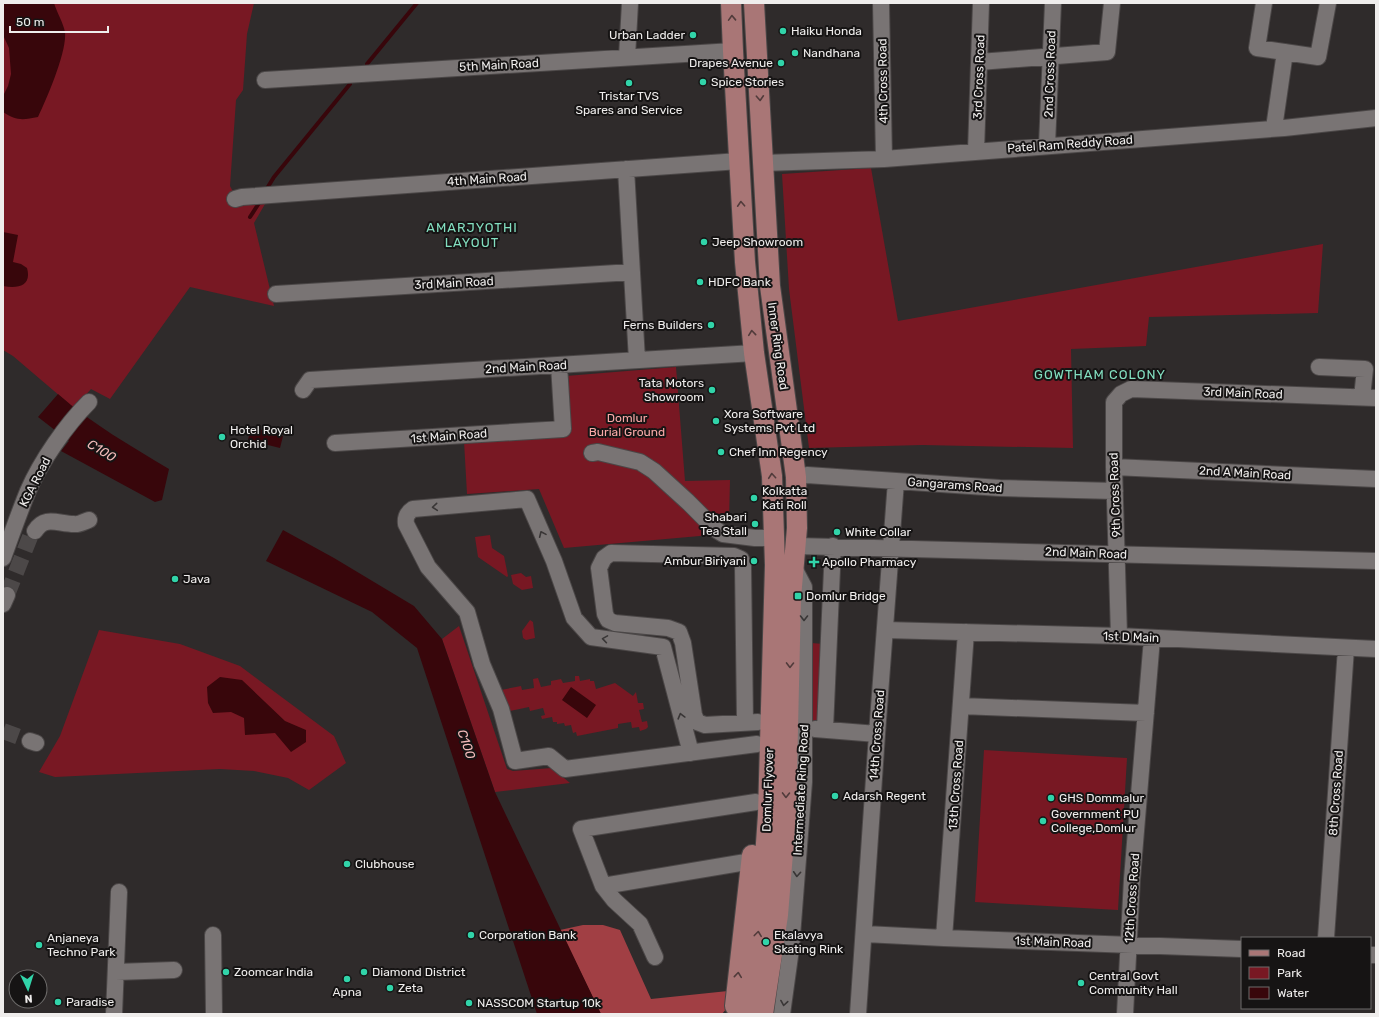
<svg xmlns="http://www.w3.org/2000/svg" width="1379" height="1017" font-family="Rubik,sans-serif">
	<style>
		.green { fill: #781823 }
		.forest { fill: #a13f44 }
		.water { fill: #38060b }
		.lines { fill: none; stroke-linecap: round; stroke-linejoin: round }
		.stream { stroke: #38060b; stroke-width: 4 }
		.minor-tunnel { stroke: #4c4848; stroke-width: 16; stroke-dasharray: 16 8; stroke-linecap: butt }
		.minor-casing { stroke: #4b4747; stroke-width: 18 }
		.major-casing { stroke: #4b4747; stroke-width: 22 }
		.minor { stroke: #797474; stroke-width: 16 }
		.major { stroke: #a97676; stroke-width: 20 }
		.oneway { stroke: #513b3b }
		.oneway2 { stroke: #393636 }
		.poi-dot { fill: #31d4a9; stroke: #161414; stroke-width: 1.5 }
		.labels { text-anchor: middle; stroke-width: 4; stroke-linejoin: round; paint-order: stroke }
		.poi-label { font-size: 12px; fill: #efedec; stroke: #161414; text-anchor: start }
		.street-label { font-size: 12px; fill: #efedec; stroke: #161414 }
		.park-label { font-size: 12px; fill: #faa9a8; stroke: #161414 }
		.neighbourhood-label { font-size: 13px; letter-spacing: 1px; fill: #83dfc0; stroke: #161414 }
		.water-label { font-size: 13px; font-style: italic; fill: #f1bab9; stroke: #161414 }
	</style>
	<rect width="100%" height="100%" fill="#2f2b2b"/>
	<!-- green -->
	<path class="green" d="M3,3H254L247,34L243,90L236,100L230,186L240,205L265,204L254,223L274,306L190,287L110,399L91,389L74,408L13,356L3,350Z
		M871,168L898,321L1323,244L1318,313L1149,317L1146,346L1071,349L1073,448L922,445L809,448L789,289L782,174Z
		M676,367L685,481L730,480L729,522L706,523L711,535L564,548L539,489L467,494L464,441L571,433L566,376Z
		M490,535L492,548L504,556L508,576L507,577L478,557L475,537Z
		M521,573L526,577L531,576L533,588L522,590L513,584L511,575Z
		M530,620L533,622L535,638L526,640L523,638L522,631Z
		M459,626L507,769L513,771L552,768L570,783L495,792L442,639Z
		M99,630L180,644L240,666L334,736L346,763L309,790L288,778L254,771L220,769L55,777L39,772L60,736Z
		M811,643L824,644L822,725L810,723Z
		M575,676H579L580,681L590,679V681H594L596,689L615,683L633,696L636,692L638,703H643L644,709L639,710L642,722L647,721L648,727L646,729L640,731L639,727L632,728L631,722L618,724V728L577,736L576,732L573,733L571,725L565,726L564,723L557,724V722H553L552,717L542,719L541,716L545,715L543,708L530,711L529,707L510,711L496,691L521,686L522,690L534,688L533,679L538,678L541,687L551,685V681L561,679L563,683L575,681Z
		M984,750L1127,758L1118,910L975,902Z"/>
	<!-- forest -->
	<path class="forest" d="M583,925H603L620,930L651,999L728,991L727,1008L722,1014H601L560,930Z"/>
	<!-- water -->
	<path class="water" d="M3,3H54C57,13 63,22 65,32C67,52 47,98 38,117C23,120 16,121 3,112V96L8,86L11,74L9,48L3,35Z
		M3,232L18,235L13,262L21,264L27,268C32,286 18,289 3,286Z
		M58,394C92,424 131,446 169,469L162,500L155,502L61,451L69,441L38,417Z
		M251,427L283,436L280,448L248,440Z
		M283,530L334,558L414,606L442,639L495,792L601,1014H537L417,648L372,612L266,561Z
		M220,677L242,680L285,721L306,730V742L291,752L275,733L245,735L244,718L231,712L213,713L208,703L207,687Z
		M571,687L596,705L587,718L562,700Z"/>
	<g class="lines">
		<!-- stream -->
		<path class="stream" d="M367,64L417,3
			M266,190L274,177L350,84
			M250,217L261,200"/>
		<!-- minor-tunnel -->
		<path class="minor-tunnel" d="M7,595L30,537
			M3,731L30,741"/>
		<!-- minor casing -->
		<g class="minor-casing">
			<path id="minor" d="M881,3L884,159
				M1264,3L1257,48L1318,57L1328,3
				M627,57L630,3
				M979,62L1107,52L1112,3
				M265,80L733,51
				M1274,128L1285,52
				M1047,145L1053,3
				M976,151L981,3
				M763,163L884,159L1284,128L1376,118
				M626,169L637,360
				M235,199L242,197L739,161
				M276,294L632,272
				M1319,367L1365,369L1362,397
				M303,390L310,380L754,353
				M335,443L563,429L559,365
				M592,453L598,452L640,462L654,471L688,502L715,529L723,534L755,538H774
				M1114,467L1376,479
				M796,477L807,475L1000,488L1115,491
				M35,531C45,515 58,524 74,524C79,525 85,521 89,520
				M797,546L1376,561
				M3,558C11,536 19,513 28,491C41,461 66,425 89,402
				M3,604L7,595
				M885,630L1119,636L1376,649
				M1119,636L1114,467V402L1121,394L1131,389L1376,398
				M961,706L1146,713
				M745,722L743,566L741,559L734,556L611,553L604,558L599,568L605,614L608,620L615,623L668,628L679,632L683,643L694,715L697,722L705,725L758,722
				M815,729L877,734
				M825,729L833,546
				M30,741L36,743
				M691,753L663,647L591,637L574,618L554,561L527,499L413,509C407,513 405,517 406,524L428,567L467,612L482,664L501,709L515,761L549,756L565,769L757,744
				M603,886L752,861
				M865,934L944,938L1242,949
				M213,935L214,1014
				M944,938L966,632
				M1326,938L1346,648
				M1370,955H1376
				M655,957L640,924L614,900L603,886L581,829L756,802
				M116,972L174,970
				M114,1014L119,892
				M782,1014L791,949L804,782V587L794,568
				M858,1014L877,734L896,481
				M1125,1014L1132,879L1152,638"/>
		</g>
		<!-- major casing -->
		<g class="major-casing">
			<path id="major" d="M731,3L733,51L745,262L754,353L772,476L775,565L768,815L761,914L753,973L746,1014
				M754,3L770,286L796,477L797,528L791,598L786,816L778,915L763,1014
				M735,1006L752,855"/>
		</g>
		<!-- minor -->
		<use href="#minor" class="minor"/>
		<!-- major -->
		<use href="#major" class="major"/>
	</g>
	<!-- one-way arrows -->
	<defs><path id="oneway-chevron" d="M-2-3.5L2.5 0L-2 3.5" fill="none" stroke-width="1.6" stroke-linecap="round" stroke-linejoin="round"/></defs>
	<g class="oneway">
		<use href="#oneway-chevron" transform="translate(732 18) rotate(-92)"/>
		<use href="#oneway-chevron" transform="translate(760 98) rotate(87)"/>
		<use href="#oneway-chevron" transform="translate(741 204) rotate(-93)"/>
		<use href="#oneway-chevron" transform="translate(752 333) rotate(-96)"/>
		<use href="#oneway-chevron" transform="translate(772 476) rotate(-95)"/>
		<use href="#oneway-chevron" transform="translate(790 665) rotate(91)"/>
		<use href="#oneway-chevron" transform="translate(786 795) rotate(91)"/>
		<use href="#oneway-chevron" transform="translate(758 934) rotate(-83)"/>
		<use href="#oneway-chevron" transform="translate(738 975) rotate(-84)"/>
	</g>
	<g class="oneway2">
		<use href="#oneway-chevron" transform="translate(435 507) rotate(175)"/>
		<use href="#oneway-chevron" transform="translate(542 534) rotate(-114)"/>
		<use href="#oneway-chevron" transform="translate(804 618) rotate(90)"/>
		<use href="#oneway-chevron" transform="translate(605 639) rotate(-171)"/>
		<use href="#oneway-chevron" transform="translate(681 716) rotate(-105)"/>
		<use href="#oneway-chevron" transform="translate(797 874) rotate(94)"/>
		<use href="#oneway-chevron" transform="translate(784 1003) rotate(99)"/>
	</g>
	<!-- markers -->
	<g class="poi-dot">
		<circle cx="783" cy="31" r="4"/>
		<circle cx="693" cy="35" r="4"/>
		<circle cx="795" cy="53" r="4"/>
		<circle cx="781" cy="63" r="4"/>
		<circle cx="703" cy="82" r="4"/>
		<circle cx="629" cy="83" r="4"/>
		<circle cx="704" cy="242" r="4"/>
		<circle cx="700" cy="282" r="4"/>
		<circle cx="711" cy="325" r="4"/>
		<circle cx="712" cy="390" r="4"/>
		<circle cx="716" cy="421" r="4"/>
		<circle cx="222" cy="437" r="4"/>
		<circle cx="721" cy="452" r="4"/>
		<circle cx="754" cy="498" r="4"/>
		<circle cx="755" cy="524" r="4"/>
		<circle cx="837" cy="532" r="4"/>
		<circle cx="754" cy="561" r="4"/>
		<path d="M812 556h4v4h4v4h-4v4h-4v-4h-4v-4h4z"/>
		<circle cx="175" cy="579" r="4"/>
		<rect x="794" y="592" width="8" height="8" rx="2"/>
		<circle cx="835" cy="796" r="4"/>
		<circle cx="1051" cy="798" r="4"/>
		<circle cx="1043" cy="821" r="4"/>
		<circle cx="347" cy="864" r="4"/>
		<circle cx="471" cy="935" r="4"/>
		<circle cx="766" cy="942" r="4"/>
		<circle cx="39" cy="945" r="4"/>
		<circle cx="226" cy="972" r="4"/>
		<circle cx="364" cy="972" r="4"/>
		<circle cx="347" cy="979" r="4"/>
		<circle cx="1081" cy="983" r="4"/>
		<circle cx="390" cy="988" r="4"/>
		<circle cx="58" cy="1002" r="4"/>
		<circle cx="469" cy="1003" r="4"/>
	</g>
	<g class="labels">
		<!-- poi labels -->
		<g class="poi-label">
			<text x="791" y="35">Haiku Honda</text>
			<text x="685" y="39" text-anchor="end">Urban Ladder</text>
			<text x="803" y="57">Nandhana</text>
			<text x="773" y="67" text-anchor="end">Drapes Avenue</text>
			<text x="711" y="86">Spice Stories</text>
			<text x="629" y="100" text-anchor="middle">Tristar TVS<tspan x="629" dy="14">Spares and Service</tspan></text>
			<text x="712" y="246">Jeep Showroom</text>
			<text x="708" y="286">HDFC Bank</text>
			<text x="703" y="329" text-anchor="end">Ferns Builders</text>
			<text x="704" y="387" text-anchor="end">Tata Motors<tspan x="704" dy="14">Showroom</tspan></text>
			<text x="724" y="418">Xora Software<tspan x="724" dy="14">Systems Pvt Ltd</tspan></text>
			<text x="230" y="434">Hotel Royal<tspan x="230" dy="14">Orchid</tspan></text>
			<text x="729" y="456">Chef Inn Regency</text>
			<text x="762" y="495">Kolkatta<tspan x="762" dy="14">Kati Roll</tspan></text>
			<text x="747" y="521" text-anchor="end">Shabari<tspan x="747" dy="14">Tea Stall</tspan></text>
			<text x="845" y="536">White Collar</text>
			<text x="746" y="565" text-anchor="end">Ambur Biriyani</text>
			<text x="822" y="566">Apollo Pharmacy</text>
			<text x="183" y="583">Java</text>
			<text x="806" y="600">Domlur Bridge</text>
			<text x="843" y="800">Adarsh Regent</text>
			<text x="1059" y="802">GHS Dommalur</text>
			<text x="1051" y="818">Government PU<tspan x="1051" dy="14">College,Domlur</tspan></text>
			<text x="355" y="868">Clubhouse</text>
			<text x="479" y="939">Corporation Bank</text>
			<text x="774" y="939">Ekalavya<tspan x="774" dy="14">Skating Rink</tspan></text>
			<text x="47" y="942">Anjaneya<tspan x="47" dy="14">Techno Park</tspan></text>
			<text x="234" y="976">Zoomcar India</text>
			<text x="372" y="976">Diamond District</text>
			<text x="1089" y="980">Central Govt<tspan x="1089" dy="14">Community Hall</tspan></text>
			<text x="398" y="992">Zeta</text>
			<text x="347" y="996" text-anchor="middle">Apna</text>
			<text x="66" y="1006">Paradise</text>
			<text x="477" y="1007">NASSCOM Startup 10k</text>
		</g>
		<!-- street labels -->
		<g class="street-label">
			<text transform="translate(499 65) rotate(-3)" y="4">5th Main Road</text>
			<text transform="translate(1050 74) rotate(-88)" y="4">2nd Cross Road</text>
			<text transform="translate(979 77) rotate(-88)" y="4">3rd Cross Road</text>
			<text transform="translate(883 81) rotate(-91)" y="4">4th Cross Road</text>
			<text transform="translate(1070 144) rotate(-4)" y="4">Patel Ram Reddy Road</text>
			<text transform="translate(487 179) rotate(-4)" y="4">4th Main Road</text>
			<text transform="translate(454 283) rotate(-3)" y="4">3rd Main Road</text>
			<text transform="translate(778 346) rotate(82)" y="4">Inner Ring Road</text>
			<text transform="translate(526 367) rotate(-3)" y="4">2nd Main Road</text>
			<text transform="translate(1243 393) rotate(2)" y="4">3rd Main Road</text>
			<text transform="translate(449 436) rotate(-4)" y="4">1st Main Road</text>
			<text transform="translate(1245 473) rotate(3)" y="4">2nd A Main Road</text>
			<text transform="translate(35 482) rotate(-63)" y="4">KGA Road</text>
			<text transform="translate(955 485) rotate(4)" y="4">Gangarams Road</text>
			<text transform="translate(1115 495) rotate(-92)" y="4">9th Cross Road</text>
			<text transform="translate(1086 553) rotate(2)" y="4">2nd Main Road</text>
			<text transform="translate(1131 637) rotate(2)" y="4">1st D Main</text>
			<text transform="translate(877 735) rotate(-86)" y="4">14th Cross Road</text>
			<text transform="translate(956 785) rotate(-86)" y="4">13th Cross Road</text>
			<text transform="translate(768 790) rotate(-88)" y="4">Domlur Flyover</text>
			<text transform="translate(801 790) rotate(-87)" y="4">Intermediate Ring Road</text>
			<text transform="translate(1336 793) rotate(-86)" y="4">8th Cross Road</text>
			<text transform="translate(1132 898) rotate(-86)" y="4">12th Cross Road</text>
			<text transform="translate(1053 942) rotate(2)" y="4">1st Main Road</text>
		</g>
		<!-- park labels -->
		<g class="park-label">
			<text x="627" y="422">Domlur<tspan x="627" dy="14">Burial Ground</tspan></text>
		</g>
		<!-- neighbourhood labels -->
		<g class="neighbourhood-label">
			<text x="472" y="232">AMARJYOTHI<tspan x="472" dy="15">LAYOUT</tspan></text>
			<text x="1100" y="379">GOWTHAM COLONY</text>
		</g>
		<!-- water labels -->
		<g class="water-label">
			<text transform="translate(102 450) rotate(31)" y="5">C100</text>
			<text transform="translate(467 744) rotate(71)" y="5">C100</text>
		</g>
	</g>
	<!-- border -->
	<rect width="1379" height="1017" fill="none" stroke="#efedec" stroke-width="8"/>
	<!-- legend -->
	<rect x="1241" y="937" width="130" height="72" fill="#161414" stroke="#6d6b6a"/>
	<rect x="1249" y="950" width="20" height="6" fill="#a97676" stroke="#6d6b6a"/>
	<text x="1277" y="957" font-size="12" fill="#efedec">Road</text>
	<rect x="1249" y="967" width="20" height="12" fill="#781823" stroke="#6d6b6a"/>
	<text x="1277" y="977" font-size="12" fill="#efedec">Park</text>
	<rect x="1249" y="987" width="20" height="12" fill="#38060b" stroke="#6d6b6a"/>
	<text x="1277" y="997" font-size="12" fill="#efedec">Water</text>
	<!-- north arrow -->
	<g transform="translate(28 989) rotate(176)"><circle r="19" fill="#161414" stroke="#6d6b6a"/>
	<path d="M0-3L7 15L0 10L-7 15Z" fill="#31d4a9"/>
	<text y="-6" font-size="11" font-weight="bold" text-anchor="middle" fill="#efedec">N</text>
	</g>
	<!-- scale -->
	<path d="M10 26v6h98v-6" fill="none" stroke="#efedec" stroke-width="2"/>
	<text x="16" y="26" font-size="12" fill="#efedec" stroke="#161414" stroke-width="3" paint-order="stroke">50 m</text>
</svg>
